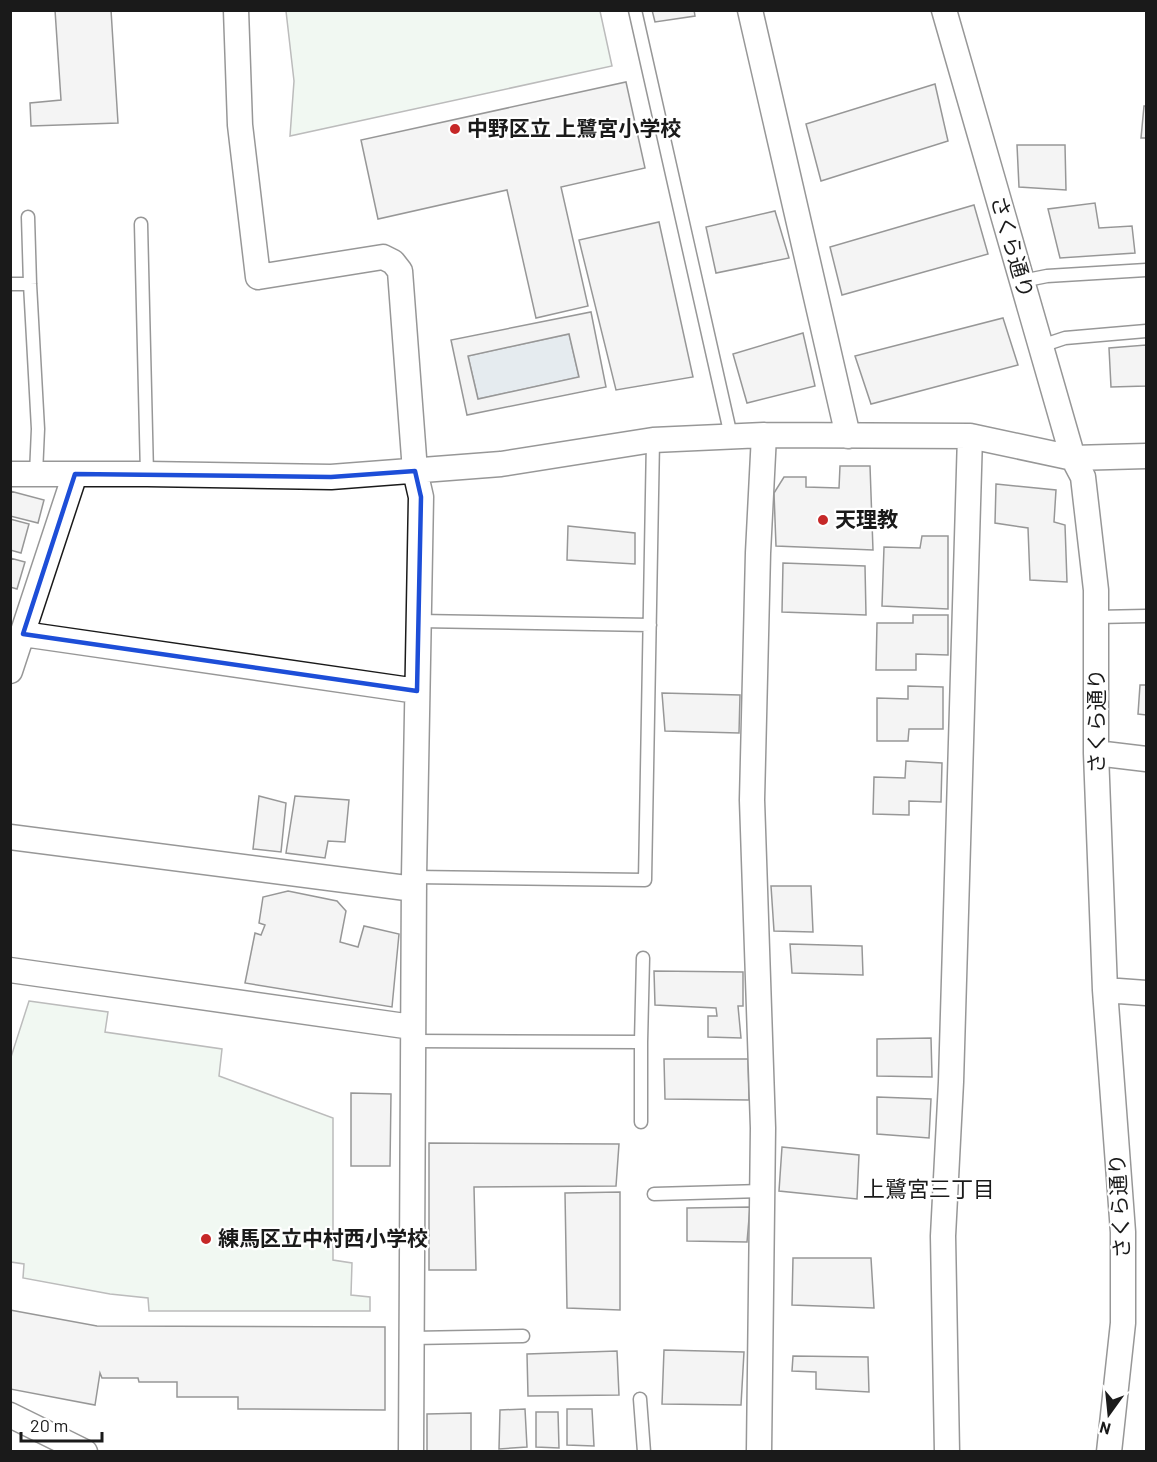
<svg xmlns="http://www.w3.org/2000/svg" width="1157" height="1462" font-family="Barlow,'Noto Sans JP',sans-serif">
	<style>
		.green { fill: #e0efe3; stroke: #6a6a6a; stroke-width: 1.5 }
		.water { fill: #c6d2dc; stroke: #6a6a6a; stroke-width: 1.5 }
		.building { fill: #e6e6e6; stroke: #1a1a1a; stroke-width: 1.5; fill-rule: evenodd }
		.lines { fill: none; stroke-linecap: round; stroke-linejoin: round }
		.service-casing { stroke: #1a1a1a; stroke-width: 15 }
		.minor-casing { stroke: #1a1a1a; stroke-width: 27 }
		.service { stroke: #fff; stroke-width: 12 }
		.minor { stroke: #fff; stroke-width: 24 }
		.marked { fill: none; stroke: #1d4ed8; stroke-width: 4.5; stroke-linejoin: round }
		.poi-dot { fill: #c62828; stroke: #fff; stroke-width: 2 }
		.labels { text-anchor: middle; stroke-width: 4.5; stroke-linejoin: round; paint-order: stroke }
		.poi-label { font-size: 21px; font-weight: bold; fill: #1a1a1a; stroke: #fff; text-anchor: start }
		.street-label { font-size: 21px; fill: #1a1a1a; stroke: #fff }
		.neighbourhood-label { font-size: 22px; fill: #1a1a1a; stroke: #fff }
	</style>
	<rect width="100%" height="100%" fill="#fff"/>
	<!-- green -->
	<path class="green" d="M286,11H600L612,66L290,136L294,81Z
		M29,1001L108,1012L105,1032L222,1049L219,1076L333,1118V1260L352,1263L351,1295L370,1297V1311H149L148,1298L110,1294L23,1278L24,1264L11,1262V1057Z"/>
	<!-- water -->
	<path class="water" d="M569,334L579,377L478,399L468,356Z"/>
	<!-- building -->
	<path class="building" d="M55,10H111L118,123L31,126L30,103L61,100Z
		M652,10H694L695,16L655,22Z
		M626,82L645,168L561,187L588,306L536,318L507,190L378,219L361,140Z
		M935,84L948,141L821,181L806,124Z
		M1144,106H1146V138H1141Z
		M1017,145H1065L1066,190L1019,187Z
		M1095,203L1099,228L1132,226L1135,253L1060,258L1048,209Z
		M974,205L988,254L842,295L830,247Z
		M775,211L789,258L716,273L706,227Z
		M659,222L693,377L616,390L579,240Z
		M591,312L606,387L467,415L451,340ZM569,334L579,377L478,399L468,356Z
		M1003,318L1018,365L871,404L855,356Z
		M803,333L815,386L747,403L733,354Z
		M1146,345V386L1111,387L1109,348Z
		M840,466H870L873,550L776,546L774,493L784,477H806V487L839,488Z
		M996,484L1056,490L1054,522L1065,525L1067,582L1030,580L1028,528L995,523Z
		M10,491L44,500L38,523L10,516Z
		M10,519L29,524L21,553L10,550Z
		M568,526L635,533V564L567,560Z
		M922,536H948V609L882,606L884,547L920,548Z
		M10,558L25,562L17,589L10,587Z
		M783,563L865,566L866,615L782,612Z
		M913,615H948V655L916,654V670H876L877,623H913Z
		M1140,685H1146V715L1138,714Z
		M908,686L943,687V729H909L908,741H877V698L908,699Z
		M662,693L740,695L739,733L665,731Z
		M906,761L942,763L941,802L909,801V815L873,814L874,777L905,778Z
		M259,796L286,803L281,852L253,849Z
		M295,796L349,800L345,842L328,841L325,858L286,853Z
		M771,886H811L813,932L774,931Z
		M288,891L337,901L346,911L340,942L358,947L364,926L399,934L392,1007L245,983L255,933L261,935L265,925L259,923L263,897Z
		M790,944L862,946L863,975L792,973Z
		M654,971L743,972V1006H738L741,1038L708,1037V1016H717L716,1008L655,1005Z
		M931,1038L932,1077L877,1076V1039Z
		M664,1059H748L749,1100L665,1099Z
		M351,1093L391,1094L390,1166H351Z
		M877,1097L931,1099L929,1138L877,1134Z
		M429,1143L619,1144L616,1186L474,1187L476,1270H429Z
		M782,1147L859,1155L857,1199L779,1191Z
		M620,1192V1310L567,1308L565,1193Z
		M750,1207L747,1242L687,1241V1208Z
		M793,1258H871L874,1308L792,1305Z
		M10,1310L97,1326L385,1327V1410L238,1409V1397H177V1382H139L138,1378H102L100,1373L95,1405L10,1389Z
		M664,1350L744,1352L741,1405L662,1404Z
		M617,1351L619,1395L528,1396L527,1354Z
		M793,1356L868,1357L869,1392L816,1389V1372L792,1371Z
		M525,1409L527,1447L499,1449L500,1410Z
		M567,1409H592L594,1446L567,1445Z
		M536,1412H558L559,1448L536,1447Z
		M471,1413V1452H427V1414Z"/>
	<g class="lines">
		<!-- service casing -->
		<g class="service-casing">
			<path id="service" d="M635,10L731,436
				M28,217L30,284L38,429L36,474
				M141,224L147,474
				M1022,281L1047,276L1146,270
				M10,284H30
				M1041,346L1065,338L1146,331
				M1096,617L1146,616
				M419,621L650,625
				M414,877L645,880L653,440
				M413,1041L641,1042
				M641,1122V1042L643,958
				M654,1194L762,1191
				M412,1338L523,1336
				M640,1399L644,1452"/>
		</g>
		<!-- minor casing -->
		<g class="minor-casing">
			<path id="minor" d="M236,10L240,125L258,277L383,257L393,262L400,271L415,471L421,497L414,877L411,1452
				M750,10L848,436
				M944,10L1073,458L1083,477L1096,590V753L1105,990L1123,1232V1323L1109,1452
				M10,474H147L331,477L501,464L653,440L764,435L970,436L1073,458L1146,456
				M23,634L417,691
				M10,671L75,474
				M1096,753L1146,759
				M10,837L414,889
				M10,970L412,1027
				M1105,990L1146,993
				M10,1415L85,1452
				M759,1452L763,1128L752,800L758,553L764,435
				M947,1452L943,1236L951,1082L970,436"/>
		</g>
		<!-- service -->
		<use href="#service" class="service"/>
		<!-- minor -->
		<use href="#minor" class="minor"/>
	</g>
	<!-- marked area -->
	<path d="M0 0H1157V1462H0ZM415,471L421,497L417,691L23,634L75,474L331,477Z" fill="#fff" fill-opacity=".55" fill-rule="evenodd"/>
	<path class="marked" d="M415,471L421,497L417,691L23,634L75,474L331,477Z"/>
	<!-- markers -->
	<g class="poi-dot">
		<circle cx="455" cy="129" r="6"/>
		<circle cx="823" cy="520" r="6"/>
		<circle cx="206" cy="1239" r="6"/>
	</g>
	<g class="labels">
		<!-- poi labels -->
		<g class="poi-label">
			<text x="467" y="136">中野区立 上鷺宮小学校</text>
			<text x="835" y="527">天理教</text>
			<text x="218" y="1246">練馬区立中村西小学校</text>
		</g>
		<!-- street labels -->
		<g class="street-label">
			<text transform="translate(1012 247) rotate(74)" y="7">さくら通り</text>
			<text transform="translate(1097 721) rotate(-90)" y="7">さくら通り</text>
			<text transform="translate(1120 1206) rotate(-93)" y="7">さくら通り</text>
		</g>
		<!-- neighbourhood labels -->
		<g class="neighbourhood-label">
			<text x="929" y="1197">上鷺宮三丁目</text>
		</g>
	</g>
	<!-- border -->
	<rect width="1157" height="1462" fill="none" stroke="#1a1a1a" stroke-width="24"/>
	<!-- north arrow -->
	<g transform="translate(1109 1414) rotate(195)" stroke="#ffffff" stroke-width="4.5" paint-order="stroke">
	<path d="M0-4.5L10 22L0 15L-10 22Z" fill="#1a1a1a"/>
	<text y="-9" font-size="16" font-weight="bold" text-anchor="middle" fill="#1a1a1a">N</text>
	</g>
	<!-- scale -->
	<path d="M21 1432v9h81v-9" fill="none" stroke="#1a1a1a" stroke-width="3"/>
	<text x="30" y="1432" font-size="18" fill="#1a1a1a" stroke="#ffffff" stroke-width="4.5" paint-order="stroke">20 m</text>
</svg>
